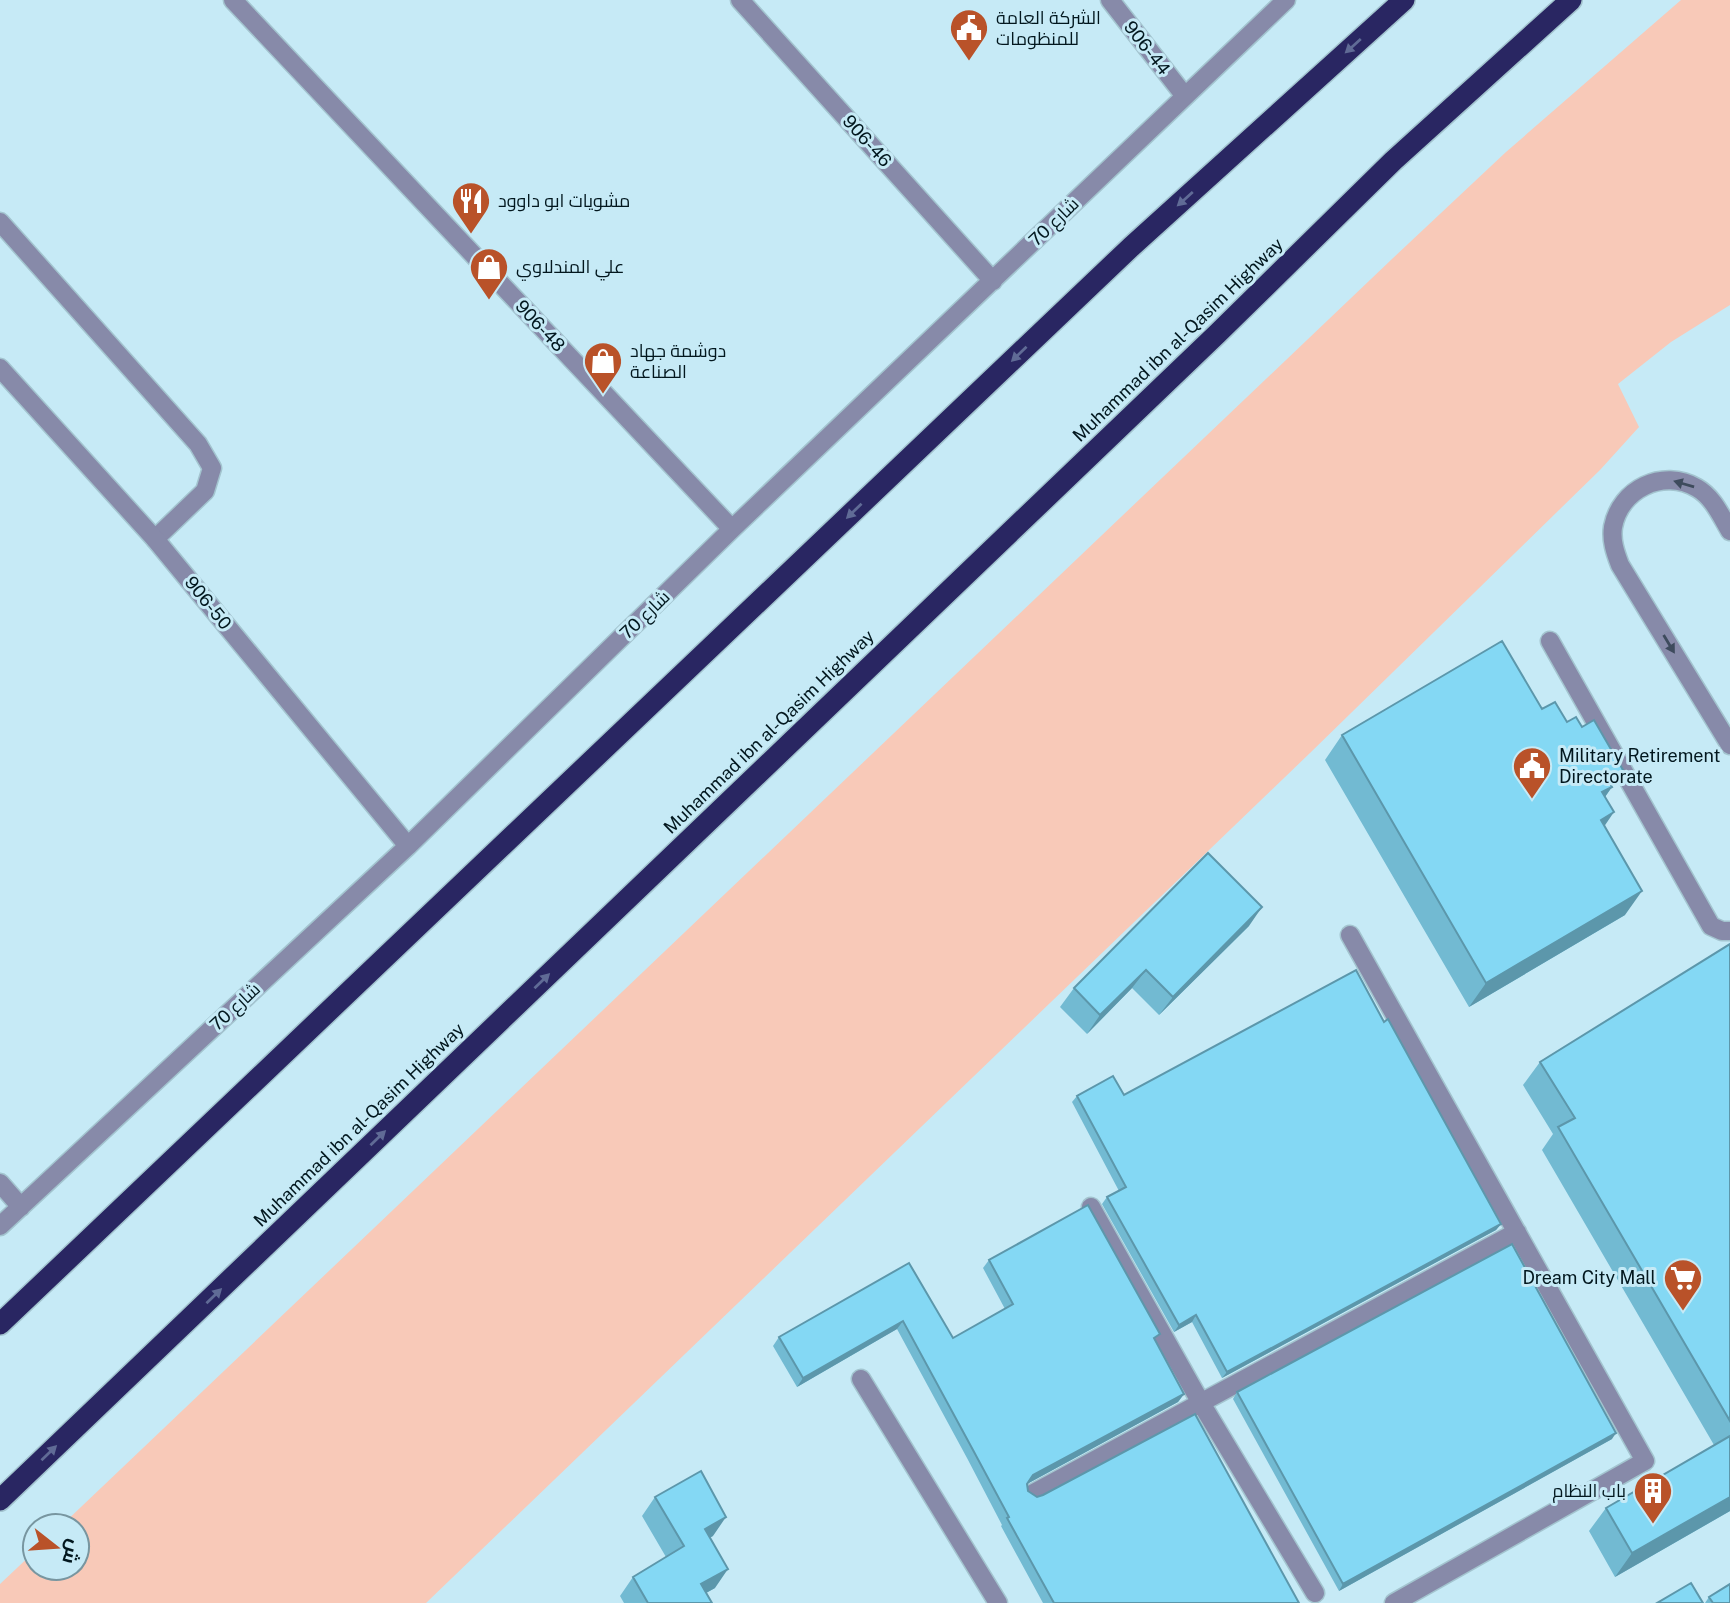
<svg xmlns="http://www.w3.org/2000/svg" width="1730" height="1603" font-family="'Public Sans',Cairo,sans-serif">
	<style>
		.green { fill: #f8c9b8 }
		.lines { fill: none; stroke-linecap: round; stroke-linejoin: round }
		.lane-casing { stroke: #a3c4cf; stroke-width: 21 }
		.street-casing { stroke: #a3c4cf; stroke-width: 21 }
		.highway-casing { stroke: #a3c4cf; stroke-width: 24 }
		.lane { stroke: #878aa9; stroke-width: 18 }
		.street { stroke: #878aa9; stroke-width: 18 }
		.highway { stroke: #292662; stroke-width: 21 }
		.wall { fill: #72bad2 }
		.shaded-wall { fill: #5c97ab }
		.building { fill: #84d8f4; stroke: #5c97ab; stroke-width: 2 }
		.oneway { fill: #606b96 }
		.oneway2 { fill: #3e4b5d }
		.labels { text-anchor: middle; stroke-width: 6; stroke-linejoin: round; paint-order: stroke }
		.poi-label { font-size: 18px; fill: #02171e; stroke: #c6eaf6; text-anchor: start }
		.street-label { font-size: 18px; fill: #02171e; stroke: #c6eaf6 }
	</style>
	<rect width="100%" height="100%" fill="#c6eaf6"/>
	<!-- green -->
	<path class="green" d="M1681,0H1730V305L1671,342L1618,384L1639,427L1600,470L1310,753L426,1603H0V1584L35,1551V1568H77V1526H61L1392,259L1506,152Z"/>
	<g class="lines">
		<!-- lane casing -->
		<g class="lane-casing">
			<path id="lane" d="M0,222L198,444L212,468L205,491L155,539
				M1730,531C1721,516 1713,497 1697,488C1663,468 1620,489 1613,527C1611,540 1615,552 1620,565L1730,745
				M1550,641L1711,926L1722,931H1730
				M1350,935L1645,1461L1394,1603
				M1091,1207L1201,1403L1315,1593
				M861,1379L998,1603
				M1032,1494L1517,1232"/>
		</g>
		<!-- street casing -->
		<g class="street-casing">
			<path id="street" d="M233,0L732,529
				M740,0L993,281
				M1110,0L1184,95
				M0,368L155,539L408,846
				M0,1183L21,1207
				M0,1226L408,846L732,529L1286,0"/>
		</g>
		<!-- highway casing -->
		<g class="highway-casing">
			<path id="highway" d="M0,1324L1131,247L1404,0
				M0,1500L1217,334L1393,161L1571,0"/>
		</g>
		<!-- lane -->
		<use href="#lane" class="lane"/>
		<!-- street -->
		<use href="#street" class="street"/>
		<!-- highway -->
		<use href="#highway" class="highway"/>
	</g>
	<!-- wall -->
	<path class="wall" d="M1542,709L1567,722L1582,727L1623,770L1605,797L1604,826L1625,915L1469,1007L1325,760L1342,735Z
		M1249,926L1159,1015L1132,988L1087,1034L1060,1007L1074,988Z
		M1730,944V1511L1615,1577L1589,1531L1606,1508L1714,1445L1542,1150L1553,1134L1523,1085L1540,1062Z
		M1384,1022L1501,1224L1496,1230L1222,1378L1192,1322L1174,1332L1102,1204L1107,1197L1119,1191L1072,1102L1077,1096L1124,1095Z
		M989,1260L1156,1341L1184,1394L1178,1402L1027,1484L1028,1491L1037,1497L1299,1603H1043L1001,1526L1002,1525L967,1458L897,1329L797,1387L773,1346L779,1337L909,1263L953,1338L1005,1309L983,1268Z
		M1237,1392L1612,1439L1339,1591L1233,1399Z
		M655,1497L713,1536L710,1537L715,1588L706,1593L712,1603H624L620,1596L633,1577L666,1557L642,1516Z
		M1709,1597L1730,1603H1705Z"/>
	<!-- shaded-wall -->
	<path class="shaded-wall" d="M1623,770L1611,787H1612L1595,811L1607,779Z
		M1614,812L1597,837L1601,820Z
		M1642,891L1625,915L1469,1007L1486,983Z
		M1262,907L1249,926L1159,1015L1173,997Z
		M1146,970L1132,988L1087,1034L1100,1015Z
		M1501,1224L1496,1230L1222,1378L1227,1372Z
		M1196,1315L1192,1322L1174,1332L1179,1325Z
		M903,1321L897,1329L797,1387L803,1378Z
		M1184,1394L1178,1402L1027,1484L1033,1475Z
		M1616,1433L1612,1439L1339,1591L1343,1584Z
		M1730,1497V1511L1615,1577L1632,1553Z
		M726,1517L713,1536L692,1548L705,1529Z
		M728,1569L715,1588L688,1603L701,1584Z"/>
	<!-- building -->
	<path class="building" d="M1502,641L1542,709L1555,702L1567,722L1576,717L1582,727L1594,720L1623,770L1607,779L1612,787L1602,792L1614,812L1601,820L1642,891L1486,983L1342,735Z
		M1208,853L1262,907L1173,997L1146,970L1100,1015L1074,988Z
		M1730,944V1421L1558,1127L1575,1118L1540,1062Z
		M1356,970L1384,1022L1388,1019L1501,1224L1227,1372L1196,1315L1179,1325L1107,1197L1126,1187L1077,1096L1113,1076L1124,1095Z
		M1088,1205L1160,1334L1154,1338L1184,1394L1033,1475L1027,1484L1028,1491L1037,1497L1043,1495L1195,1414L1299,1603H1054L1007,1518L1009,1517L973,1450L903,1321L803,1378L779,1337L909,1263L953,1338L1013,1304L989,1260Z
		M1512,1244L1616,1433L1343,1584L1237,1392Z
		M1730,1436V1497L1632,1553L1606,1508Z
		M701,1471L726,1517L705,1529L728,1569L701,1584L712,1603H648L633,1577L684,1546L655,1497Z
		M1691,1583L1703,1603H1657Z
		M1730,1584V1603H1713L1709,1597Z"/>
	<!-- one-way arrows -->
	<defs><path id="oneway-solid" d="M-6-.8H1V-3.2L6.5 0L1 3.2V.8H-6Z" transform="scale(1.75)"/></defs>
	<g class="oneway">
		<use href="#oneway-solid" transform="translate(1353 46) rotate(138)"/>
		<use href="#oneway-solid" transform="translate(1185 199) rotate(138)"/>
		<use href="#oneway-solid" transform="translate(1019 354) rotate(136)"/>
		<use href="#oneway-solid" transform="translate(854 511) rotate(136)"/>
		<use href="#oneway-solid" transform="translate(542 981) rotate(-44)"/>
		<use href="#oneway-solid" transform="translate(378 1138) rotate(-44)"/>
		<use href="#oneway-solid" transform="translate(214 1296) rotate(-44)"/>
		<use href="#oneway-solid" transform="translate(49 1453) rotate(-44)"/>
	</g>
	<g class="oneway2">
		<use href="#oneway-solid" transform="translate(1684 484) rotate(-164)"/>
		<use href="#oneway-solid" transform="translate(1669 644) rotate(59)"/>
	</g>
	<!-- icons -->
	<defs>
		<g id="civic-pin" transform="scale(2.0125)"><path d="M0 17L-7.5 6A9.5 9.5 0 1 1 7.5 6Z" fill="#b95229" stroke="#c6eaf6"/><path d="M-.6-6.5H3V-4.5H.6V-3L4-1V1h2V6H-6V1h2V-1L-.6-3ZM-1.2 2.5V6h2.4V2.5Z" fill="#fff"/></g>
		<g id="restaurant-pin" transform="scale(2.0125)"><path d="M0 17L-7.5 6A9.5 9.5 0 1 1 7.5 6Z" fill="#b95229" stroke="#c6eaf6"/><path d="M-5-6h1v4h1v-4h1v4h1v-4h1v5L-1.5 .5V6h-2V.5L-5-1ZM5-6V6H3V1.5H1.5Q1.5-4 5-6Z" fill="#fff"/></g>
		<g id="shop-pin" transform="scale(2.0125)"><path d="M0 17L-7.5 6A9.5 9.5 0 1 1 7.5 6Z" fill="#b95229" stroke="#c6eaf6"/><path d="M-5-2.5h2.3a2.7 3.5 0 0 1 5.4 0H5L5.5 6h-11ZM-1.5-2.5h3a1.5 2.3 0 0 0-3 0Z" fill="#fff"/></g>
		<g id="supermarket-pin" transform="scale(2.0125)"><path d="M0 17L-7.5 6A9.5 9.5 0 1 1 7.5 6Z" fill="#b95229" stroke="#c6eaf6"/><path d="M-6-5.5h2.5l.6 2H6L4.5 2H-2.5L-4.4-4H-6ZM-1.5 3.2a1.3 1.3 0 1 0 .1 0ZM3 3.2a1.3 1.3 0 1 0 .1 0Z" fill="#fff"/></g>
		<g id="building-pin" transform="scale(2.0125)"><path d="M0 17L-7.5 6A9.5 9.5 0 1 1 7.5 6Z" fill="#b95229" stroke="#c6eaf6"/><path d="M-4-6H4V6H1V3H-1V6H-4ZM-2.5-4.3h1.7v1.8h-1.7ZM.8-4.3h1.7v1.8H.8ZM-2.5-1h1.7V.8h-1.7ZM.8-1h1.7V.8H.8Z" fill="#fff"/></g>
	</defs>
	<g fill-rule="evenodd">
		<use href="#civic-pin" x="969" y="28"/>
		<use href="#restaurant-pin" x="471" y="201"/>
		<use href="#shop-pin" x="489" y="267"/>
		<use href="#shop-pin" x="603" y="361"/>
		<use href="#civic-pin" x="1532" y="766"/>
		<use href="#supermarket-pin" x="1683" y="1278"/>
		<use href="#building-pin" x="1653" y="1491"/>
	</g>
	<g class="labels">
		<!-- poi labels -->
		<g class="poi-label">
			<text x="996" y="24">الشركة العامة<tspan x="996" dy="21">للمنظومات</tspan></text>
			<text x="498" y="207">مشويات ابو داوود</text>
			<text x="516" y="273">علي المندلاوي</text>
			<text x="630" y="357">دوشمة جهاد<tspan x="630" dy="21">الصناعة</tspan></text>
			<text x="1559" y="762">Military Retirement<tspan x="1559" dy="21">Directorate</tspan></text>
			<text x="1656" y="1284" text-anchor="end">Dream City Mall</text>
			<text x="1626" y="1497" text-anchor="end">باب النظام</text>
		</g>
		<!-- street labels -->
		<g class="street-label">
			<text transform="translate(1147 48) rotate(52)" y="6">906-44</text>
			<text transform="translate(867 141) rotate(48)" y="6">906-46</text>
			<text transform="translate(1054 222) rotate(-44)" y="6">شارع 70</text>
			<text transform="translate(540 326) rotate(47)" y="6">906-48</text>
			<text transform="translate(1178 340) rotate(-44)" y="6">Muhammad ibn al-Qasim Highway</text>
			<text transform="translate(208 603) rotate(51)" y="6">906-50</text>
			<text transform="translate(645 615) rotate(-44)" y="6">شارع 70</text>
			<text transform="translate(769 732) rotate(-44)" y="6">Muhammad ibn al-Qasim Highway</text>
			<text transform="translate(235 1007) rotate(-43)" y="6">شارع 70</text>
			<text transform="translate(359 1125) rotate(-44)" y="6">Muhammad ibn al-Qasim Highway</text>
		</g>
	</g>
	<!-- north arrow -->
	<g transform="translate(56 1547) rotate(107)"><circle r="33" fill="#c6eaf6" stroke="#7896a0" stroke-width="2"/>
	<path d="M0-5L12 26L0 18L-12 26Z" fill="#b95229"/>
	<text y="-10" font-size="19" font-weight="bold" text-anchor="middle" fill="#02171e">ش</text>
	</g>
</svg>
